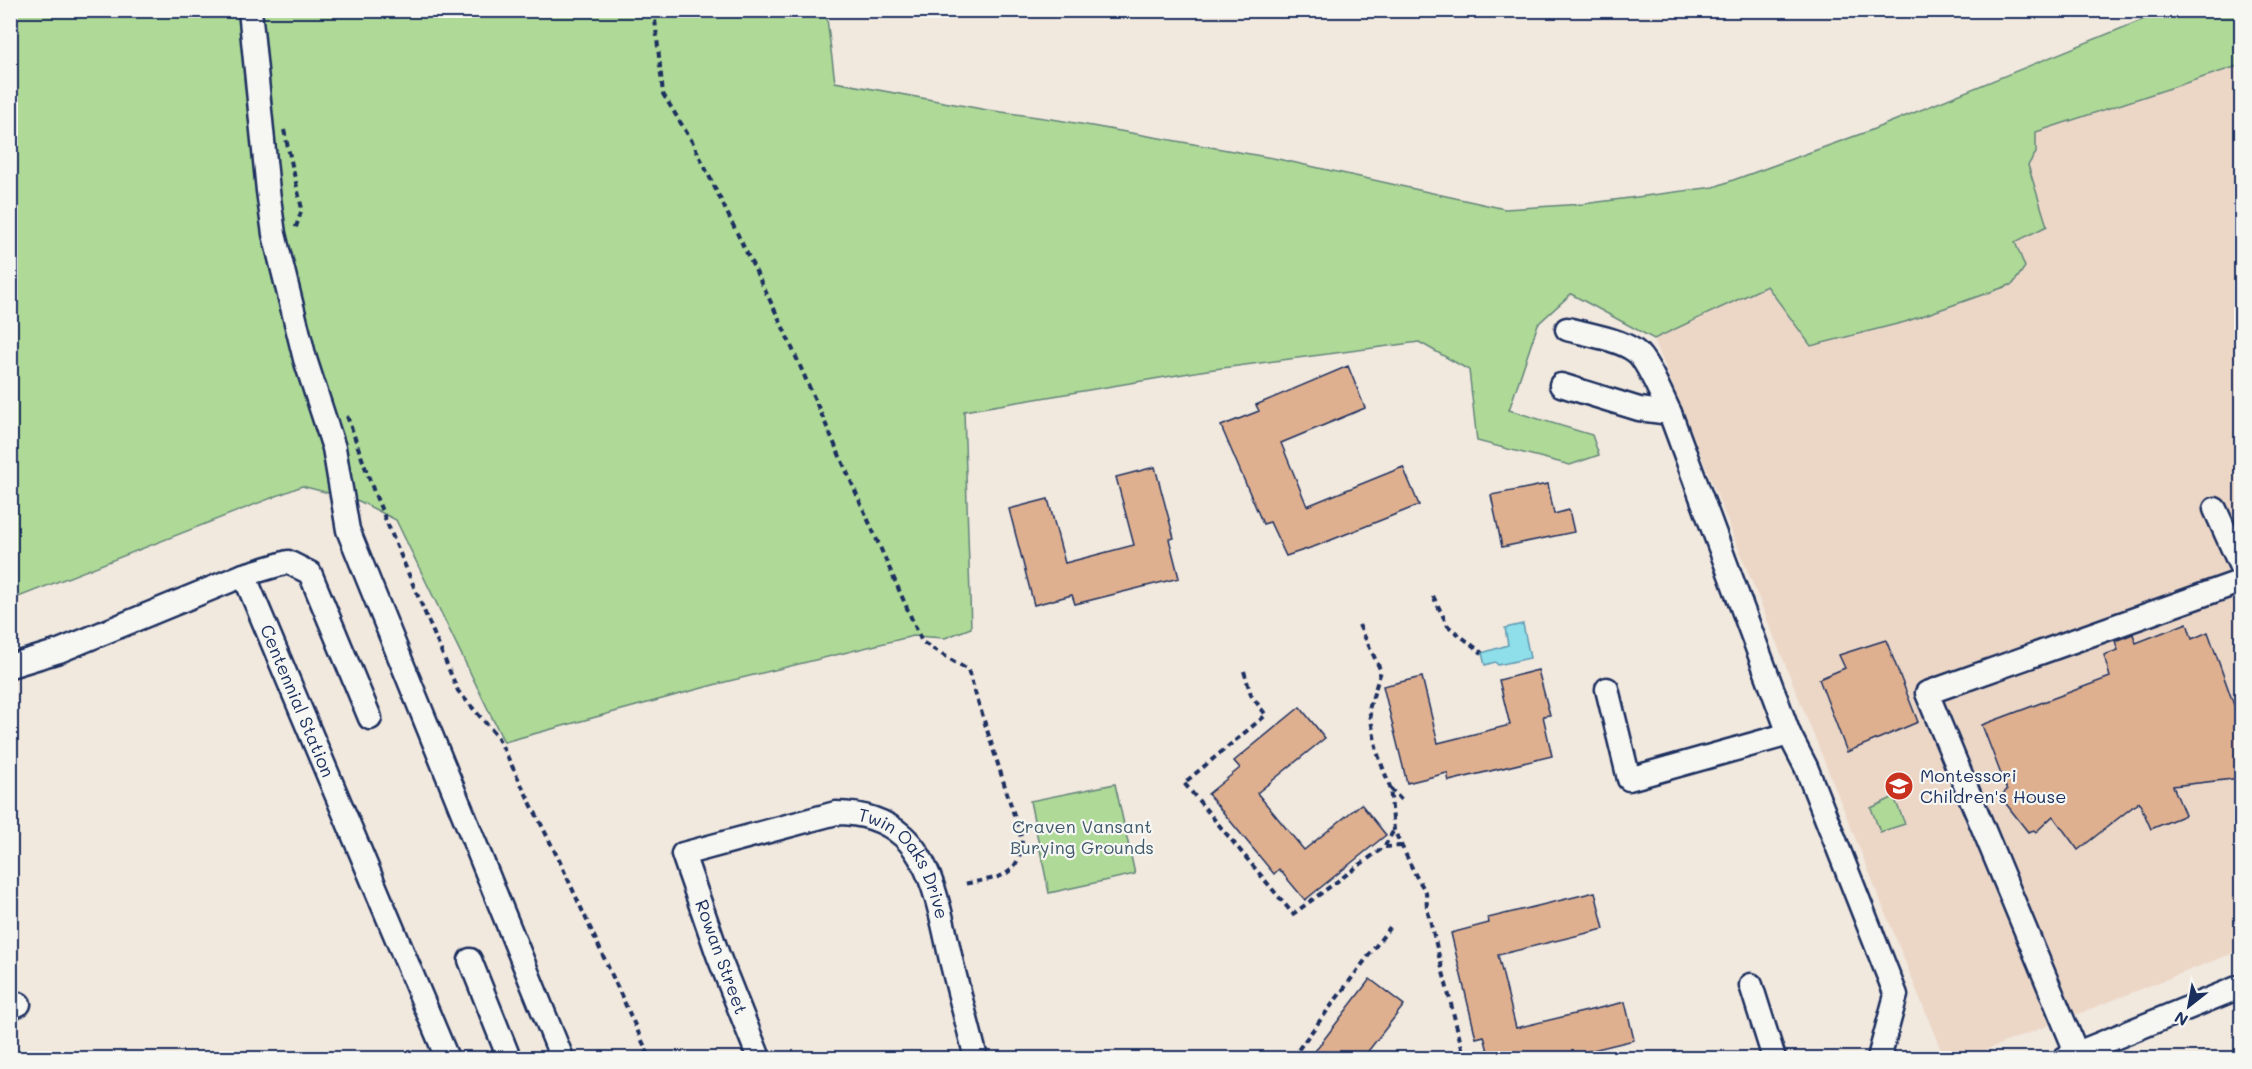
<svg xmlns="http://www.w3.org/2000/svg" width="2252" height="1069" font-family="Mali,sans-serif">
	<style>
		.built { fill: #ecd7c7 }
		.green { fill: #aed997; stroke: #64847a; stroke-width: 1.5 }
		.water { fill: #8edfe9; stroke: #6099b1; stroke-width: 1.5 }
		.building { fill: #dfb090; stroke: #1b2f5e; stroke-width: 1.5 }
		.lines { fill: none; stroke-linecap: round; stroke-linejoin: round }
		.minor-casing { stroke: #1b2f5e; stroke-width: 27 }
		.path { stroke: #1b2f5e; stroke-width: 4; stroke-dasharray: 6 4.5; stroke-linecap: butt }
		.minor { stroke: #f6f6f2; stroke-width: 22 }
		.labels { text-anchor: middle; stroke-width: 4.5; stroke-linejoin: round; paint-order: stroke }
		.street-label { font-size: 18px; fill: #1b2f5e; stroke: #f6f6f2 }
		.poi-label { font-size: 18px; fill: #1b2f5e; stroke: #f6f6f2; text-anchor: start }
		.park-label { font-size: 18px; fill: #405a6c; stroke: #f6f6f2 }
	</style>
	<rect width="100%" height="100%" fill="#f1e8de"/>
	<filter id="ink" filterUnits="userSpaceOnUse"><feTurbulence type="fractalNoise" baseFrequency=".0167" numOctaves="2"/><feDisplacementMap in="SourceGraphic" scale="12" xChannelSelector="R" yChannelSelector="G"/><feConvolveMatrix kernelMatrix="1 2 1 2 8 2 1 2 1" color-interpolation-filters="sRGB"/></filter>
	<g filter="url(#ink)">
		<!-- built -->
		<path class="built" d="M2241,65V950L1965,1058H1944L1654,339L1767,286L1811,345L1905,321L2013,284L2015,242L2047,226L2028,165L2036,153V132Z"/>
		<!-- green -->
		<path class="green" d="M701,10L702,17L777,13V11H826L835,82L987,110L1058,120L1278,159L1505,209L1583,204L1714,187L1869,131L2164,11H2241V65L2036,132V153L2028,165L2047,226L2015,242L2025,267L2013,284L1905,322L1811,346L1767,286L1654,339L1571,294L1538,324L1509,410L1592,435L1599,455L1570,465L1477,441L1469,370L1419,342L1207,370L964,411L971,628L945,638L913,636L717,684L504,742L396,520L359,501L302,486L11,600V11Z
			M1115,784L1135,874L1049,893L1030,801Z
			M1894,797L1905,824L1880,832L1871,808Z"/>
		<!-- water -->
		<path class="water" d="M1523,624L1530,658L1498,665L1495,662L1485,665L1482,653L1508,645L1505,628Z"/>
		<!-- building -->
		<path class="building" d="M1348,366L1365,408L1281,443L1307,506L1403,467L1419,505L1316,546L1286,556L1270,522L1263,524L1221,426L1259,411L1256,405Z
			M1155,467L1174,538L1169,539L1179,578L1075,604L1072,595L1034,605L1009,509L1048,499L1065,563L1134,545L1116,477Z
			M1548,484L1554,514L1569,510L1574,532L1502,547L1491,495Z
			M2187,623L2192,639L2208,632L2241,725V778L2173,786L2185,815L2151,829L2139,802L2078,850L2053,816L2036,832L2034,830L2028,832L2000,796L2007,790L1982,725L2110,677L2104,655L2118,650L2115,641L2133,634L2136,643Z
			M1886,640L1918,722L1847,752L1819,679L1845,668L1839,655Z
			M1538,670L1550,715L1543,716L1552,756L1449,781L1447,773L1407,783L1383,686L1422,677L1438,743L1510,725L1499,680Z
			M1300,707L1325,738L1257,793L1304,850L1361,804L1386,835L1305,900L1279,869L1274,874L1208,794L1240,768L1234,761Z
			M1595,892L1604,929L1498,955L1516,1028L1625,1002L1634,1040L1556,1059H1490L1484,1036L1476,1038L1451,933L1489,923L1488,918Z
			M1370,979L1404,1005L1362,1059H1309Z"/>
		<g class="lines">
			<!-- minor casing -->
			<g class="minor-casing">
				<g id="minor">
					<path d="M250,10L268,191L274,234L305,359L334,448L348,530L562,1058"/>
					<path d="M1567,329C1586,334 1619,339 1635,351C1647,359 1663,399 1670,413"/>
					<path d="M1561,385L1639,409L1670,413L1789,734"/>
					<path d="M2215,509L2242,569"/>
					<path d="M244,575L288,562L310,573L370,718"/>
					<path id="s1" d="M10,666L59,651L244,575L447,1058"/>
					<path d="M1607,689L1629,779L1789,734L1806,767L1896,995L1879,1058"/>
					<path d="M470,960L509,1058"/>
					<path d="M1751,985L1774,1058"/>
					<path d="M10,1008L19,1004"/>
					<path d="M2077,1054L1927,693L2242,581"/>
					<path id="s2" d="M759,1058L718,955L683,854L836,813C861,813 884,819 903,836C934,864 942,921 951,960C959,993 968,1026 976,1058"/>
					<path d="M2065,1058L2242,986"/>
				</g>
			</g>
			<!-- path -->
			<path class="path" d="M654,10L663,94L693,143L781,323L922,642L968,670L1022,840C1019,880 997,877 964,884
				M284,130L302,209L295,230
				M347,416L374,492L458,691L497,736L560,862L650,1058
				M1433,596L1448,626L1482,653
				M1359,625L1381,671L1369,709L1377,752L1390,787L1394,830L1416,876L1426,892L1427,908L1462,1048L1458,1058
				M1244,671L1251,695L1266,715L1184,783L1293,914L1384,847L1394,830
				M1390,788L1404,803
				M1385,847L1401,846
				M1462,1049L1466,1058
				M1292,1058L1390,927"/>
			<!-- minor -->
			<use href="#minor" class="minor"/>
		</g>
	</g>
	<!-- icons -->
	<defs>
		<g id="school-disc" transform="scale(1.5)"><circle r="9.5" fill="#c8321e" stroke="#f6f6f2"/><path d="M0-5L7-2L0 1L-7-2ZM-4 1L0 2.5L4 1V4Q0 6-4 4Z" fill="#fff"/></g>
	</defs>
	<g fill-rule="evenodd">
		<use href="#school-disc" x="1899" y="786"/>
	</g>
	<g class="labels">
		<!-- street labels -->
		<g class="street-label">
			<text dy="6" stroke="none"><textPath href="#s1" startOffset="388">Centennial Station</textPath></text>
			<text dy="6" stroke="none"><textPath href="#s2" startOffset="470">Twin Oaks Drive</textPath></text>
			<text transform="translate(721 957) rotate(70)" y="6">Rowan Street</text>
		</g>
		<!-- poi labels -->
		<g class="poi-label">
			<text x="1920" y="782">Montessori<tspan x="1920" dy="21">Children's House</tspan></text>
		</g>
		<!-- park labels -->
		<g class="park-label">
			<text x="1082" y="833">Craven Vansant<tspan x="1082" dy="21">Burying Grounds</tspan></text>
		</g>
	</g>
	<!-- margin -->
	<rect width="2252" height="1069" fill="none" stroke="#f6f6f2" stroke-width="36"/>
	<rect x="18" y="18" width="2216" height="1033" fill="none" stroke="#1b2f5e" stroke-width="2" filter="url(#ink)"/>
	<!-- north arrow -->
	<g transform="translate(2189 1006) rotate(211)" stroke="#f6f6f2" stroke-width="4.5" paint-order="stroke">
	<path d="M0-4.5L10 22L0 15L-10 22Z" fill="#1b2f5e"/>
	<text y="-9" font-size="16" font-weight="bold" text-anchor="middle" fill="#1b2f5e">N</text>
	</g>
</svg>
